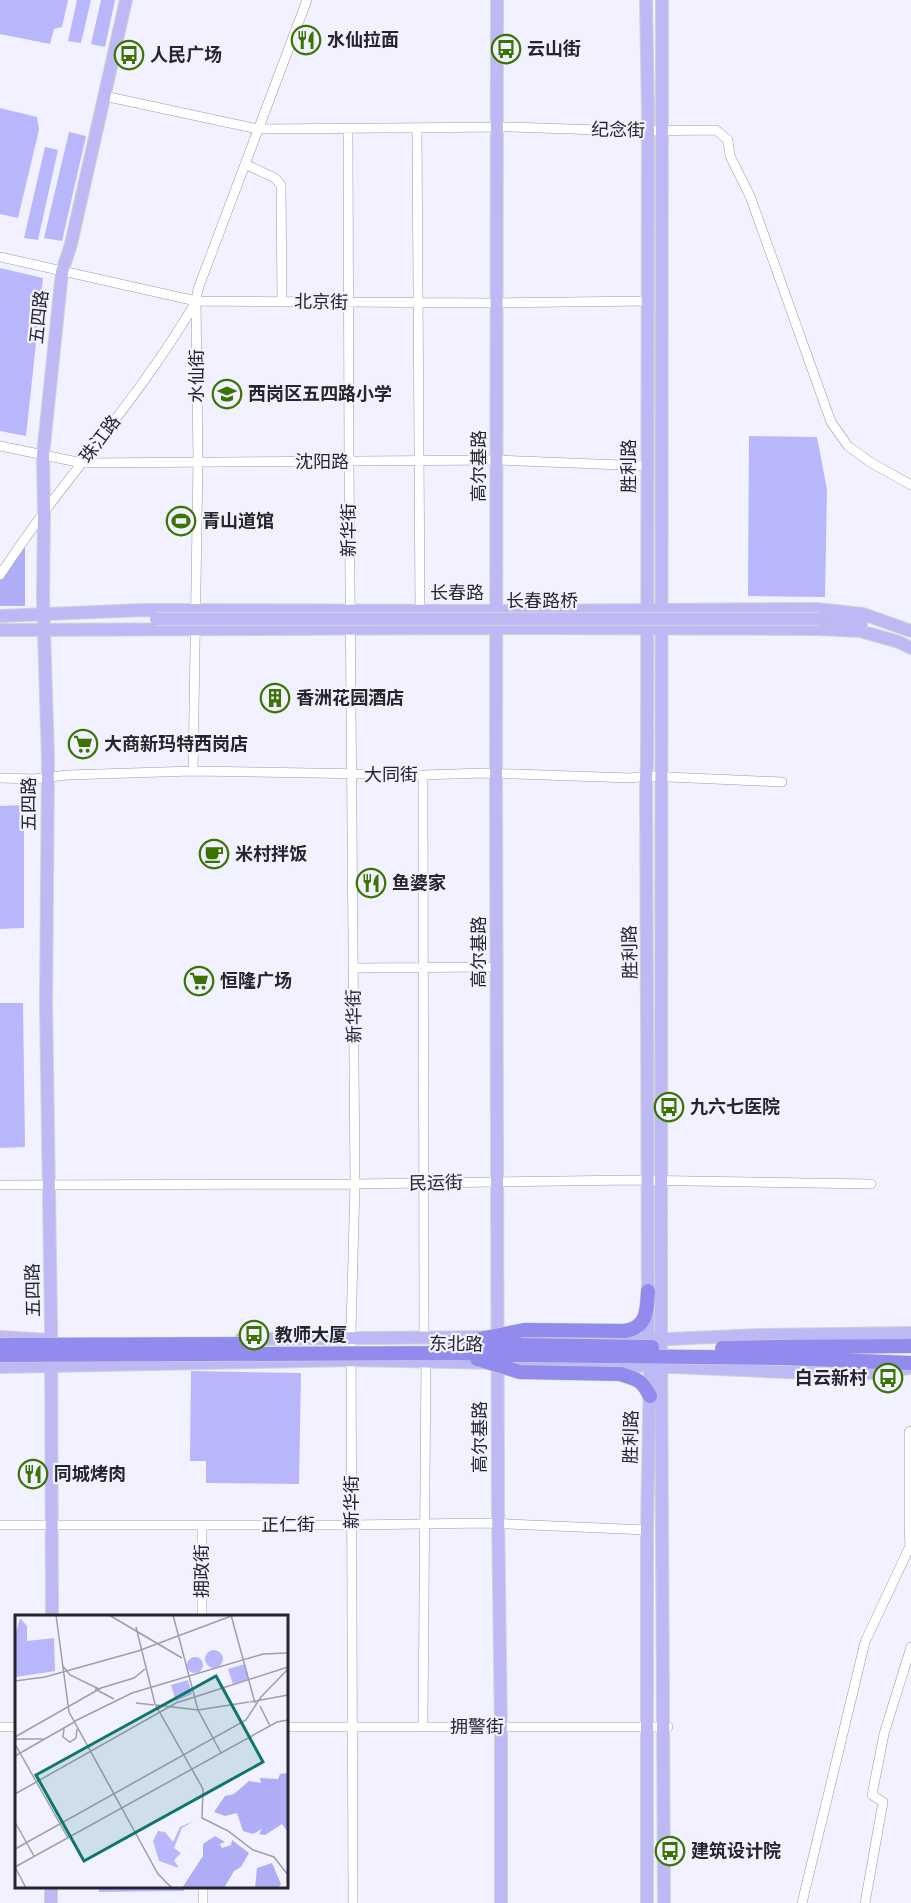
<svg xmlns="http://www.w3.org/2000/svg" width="911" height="1903" font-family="'Public Sans','Noto Sans SC',sans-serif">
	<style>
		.green { fill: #b9b7fb }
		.forest { fill: #afadf5 }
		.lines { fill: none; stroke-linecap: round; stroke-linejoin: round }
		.minor-casing { stroke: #9999ae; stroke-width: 10 }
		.major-casing { stroke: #d3d3d5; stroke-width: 14 }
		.highway-casing { stroke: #d3d3d5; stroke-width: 15 }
		.minor { stroke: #fff; stroke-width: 9 }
		.major { stroke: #bdb9f4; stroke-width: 12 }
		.highway { stroke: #918bed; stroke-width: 14 }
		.major-bridge-casing { stroke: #d3d3d5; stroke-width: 14; stroke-linecap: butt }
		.highway-bridge-casing { stroke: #d3d3d5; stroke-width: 15; stroke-linecap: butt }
		.major-bridge { stroke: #bdb9f4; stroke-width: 12 }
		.highway-bridge { stroke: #918bed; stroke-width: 14 }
		.labels { text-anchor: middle; stroke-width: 4.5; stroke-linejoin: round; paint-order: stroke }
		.poi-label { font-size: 18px; font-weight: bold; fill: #25252d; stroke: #f1f1ff; text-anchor: start }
		.street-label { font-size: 18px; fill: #25252d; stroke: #f1f1ff }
		.inset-road { fill: none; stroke: #9f9fab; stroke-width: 1.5 }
		.view { fill: #0f766e; fill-opacity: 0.15; stroke: #0f766e; stroke-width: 3 }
		.inset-edge { fill: none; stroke: #25252d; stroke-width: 3 }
	</style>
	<rect width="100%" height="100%" fill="#f1f1ff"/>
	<!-- green -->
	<path class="green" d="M0,0H68L62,27L54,29L50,44L0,34Z
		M77,0H91L81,43L68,41Z
		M101,0H115L105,47L91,44Z
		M0,108L37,117L39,130L18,218L0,214Z
		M69,132L86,136L62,241L44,238Z
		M45,147L58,150L38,240L24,238Z
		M0,268L43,278L26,436L0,431Z
		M749,436L817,437L827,490L825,597L748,596Z
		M24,805V928L0,929V806Z
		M0,1003H23L25,1147L0,1148Z
		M191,1371L301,1373L299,1484L206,1483V1461H190Z
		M184,1886V1891L99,1892V1887Z"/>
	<!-- forest -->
	<path class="forest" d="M25,546V606H0V580Z"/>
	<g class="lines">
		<!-- minor casing -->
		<g class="minor-casing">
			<path id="minor" d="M104,96L258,129L511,127L629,131L716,130L728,140L730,156L750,196L831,422L848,446L870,462L911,485
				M348,129L349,463L355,1184L351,1329L353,1903
				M417,129L420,610
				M245,164L275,178L281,185L282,302
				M0,257L196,301L497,303L647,301
				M0,446L82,463L497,460L647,466
				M0,575C15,553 29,532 45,511C96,443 152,377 195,303
				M193,771L198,462L196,301L198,289L307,0
				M423,775L424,1338
				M0,778L33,779L68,775L193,771L423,775L484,773L631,778L646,776L782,782
				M353,968L497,967
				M0,1185L355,1184L633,1180L871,1184
				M911,1431L909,1432V1526L911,1527
				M0,1525H352L487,1523L647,1530
				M202,1525V1616
				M423,1720L426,1362
				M0,1727H16
				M286,1727H668
				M203,1886V1903
				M802,1903L865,1642L910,1546L909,1526
				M865,1903L883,1802L872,1795L884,1734L911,1647"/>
		</g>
		<!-- major casing -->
		<g class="major-casing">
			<path id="major" d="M497,0L496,787L498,1510L501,1733V1903
				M646,0L648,111L647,764L646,776C648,964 647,1152 648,1340L650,1366L647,1530V1903
				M662,0L661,1339L664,1903
				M0,616L143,610L497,611L817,609L863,614L911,631
				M819,619L861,624
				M0,630L497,628L818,629L860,631L899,642L911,648
				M0,1337L50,1340
				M508,1337L648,1340L759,1335L911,1333
				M241,1339L488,1337
				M0,1367L352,1360L650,1366L853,1375L911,1368
				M52,1616L51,1324L46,1004L48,760L43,599L44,512L43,455L62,272L71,244L126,0
				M51,1903V1886"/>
		</g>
		<!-- highway casing -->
		<g class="highway-casing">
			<path id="highway" d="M624,1331C647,1328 647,1311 648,1291
				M780,1347L911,1346
				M782,1358L911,1363
				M620,1374C637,1379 642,1380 650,1396"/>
		</g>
		<!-- minor -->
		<use href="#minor" class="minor"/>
		<!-- major -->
		<use href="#major" class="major"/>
		<!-- highway -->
		<use href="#highway" class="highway"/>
		<!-- major-bridge casing -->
		<g class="major-bridge-casing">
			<path id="major-bridge" d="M156,619H819"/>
		</g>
		<!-- highway-bridge casing -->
		<g class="highway-bridge-casing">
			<path id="highway-bridge" d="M480,1339L524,1330L624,1331
				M455,1344L652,1347
				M0,1345L253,1344
				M722,1348L780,1347
				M0,1355L454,1353L518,1355L782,1358
				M477,1359L520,1372L620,1374"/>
		</g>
		<!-- major-bridge -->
		<use href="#major-bridge" class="major-bridge"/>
		<!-- highway-bridge -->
		<use href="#highway-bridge" class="highway-bridge"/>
	</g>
	<!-- icons -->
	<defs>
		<g id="restaurant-ring" transform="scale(1.5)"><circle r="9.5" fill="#f1f1ff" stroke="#3b7403" stroke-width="1.5"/><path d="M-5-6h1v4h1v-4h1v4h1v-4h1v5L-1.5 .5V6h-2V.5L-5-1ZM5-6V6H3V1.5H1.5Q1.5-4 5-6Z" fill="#3b7403"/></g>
		<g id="bus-ring" transform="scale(1.5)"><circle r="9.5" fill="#f1f1ff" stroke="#3b7403" stroke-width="1.5"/><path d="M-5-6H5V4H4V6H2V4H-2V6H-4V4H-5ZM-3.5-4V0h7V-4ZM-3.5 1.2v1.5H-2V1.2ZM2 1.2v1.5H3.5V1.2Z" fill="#3b7403"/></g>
		<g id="school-ring" transform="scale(1.5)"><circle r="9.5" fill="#f1f1ff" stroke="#3b7403" stroke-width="1.5"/><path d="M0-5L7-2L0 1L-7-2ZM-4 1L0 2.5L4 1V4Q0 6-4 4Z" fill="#3b7403"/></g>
		<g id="stadium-ring" transform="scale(1.5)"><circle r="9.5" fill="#f1f1ff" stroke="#3b7403" stroke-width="1.5"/><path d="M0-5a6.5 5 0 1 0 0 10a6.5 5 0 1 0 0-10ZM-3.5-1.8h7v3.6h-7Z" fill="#3b7403"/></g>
		<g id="building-ring" transform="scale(1.5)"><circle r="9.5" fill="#f1f1ff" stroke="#3b7403" stroke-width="1.5"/><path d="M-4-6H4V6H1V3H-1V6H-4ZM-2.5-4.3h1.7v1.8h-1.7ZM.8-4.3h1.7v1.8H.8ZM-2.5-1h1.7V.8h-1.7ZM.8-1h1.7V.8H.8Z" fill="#3b7403"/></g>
		<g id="supermarket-ring" transform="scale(1.5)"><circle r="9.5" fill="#f1f1ff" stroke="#3b7403" stroke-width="1.5"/><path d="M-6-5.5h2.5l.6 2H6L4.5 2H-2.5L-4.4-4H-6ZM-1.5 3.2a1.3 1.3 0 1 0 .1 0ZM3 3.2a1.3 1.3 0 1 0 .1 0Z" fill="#3b7403"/></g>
		<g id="cafe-ring" transform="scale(1.5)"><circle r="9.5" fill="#f1f1ff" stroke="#3b7403" stroke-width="1.5"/><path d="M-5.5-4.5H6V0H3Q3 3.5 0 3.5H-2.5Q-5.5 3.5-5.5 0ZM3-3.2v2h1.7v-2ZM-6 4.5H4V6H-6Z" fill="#3b7403"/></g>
	</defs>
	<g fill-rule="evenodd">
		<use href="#restaurant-ring" x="306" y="40"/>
		<use href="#bus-ring" x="506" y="49"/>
		<use href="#bus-ring" x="129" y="55"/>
		<use href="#school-ring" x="227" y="394"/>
		<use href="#stadium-ring" x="181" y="521"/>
		<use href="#building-ring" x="275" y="698"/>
		<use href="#supermarket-ring" x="83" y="744"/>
		<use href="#cafe-ring" x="214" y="854"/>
		<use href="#restaurant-ring" x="371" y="883"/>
		<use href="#supermarket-ring" x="199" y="981"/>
		<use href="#bus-ring" x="669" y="1107"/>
		<use href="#bus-ring" x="254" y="1335"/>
		<use href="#bus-ring" x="888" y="1378"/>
		<use href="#restaurant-ring" x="33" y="1474"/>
		<use href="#bus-ring" x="670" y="1851"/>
	</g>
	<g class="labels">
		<!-- poi labels -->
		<g class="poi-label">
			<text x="327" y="46">水仙拉面</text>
			<text x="527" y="55">云山街</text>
			<text x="150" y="61">人民广场</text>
			<text x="248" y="400">西岗区五四路小学</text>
			<text x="202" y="527">青山道馆</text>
			<text x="296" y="704">香洲花园酒店</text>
			<text x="104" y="750">大商新玛特西岗店</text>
			<text x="235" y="860">米村拌饭</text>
			<text x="392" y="889">鱼婆家</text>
			<text x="220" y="987">恒隆广场</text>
			<text x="690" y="1113">九六七医院</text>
			<text x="275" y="1341">教师大厦</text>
			<text x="867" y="1384" text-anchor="end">白云新村</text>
			<text x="54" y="1480">同城烤肉</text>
			<text x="691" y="1857">建筑设计院</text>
		</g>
		<!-- street labels -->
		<g class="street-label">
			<text transform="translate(618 130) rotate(1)" y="6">纪念街</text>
			<text transform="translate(321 302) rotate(1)" y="6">北京街</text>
			<text transform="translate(39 317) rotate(-84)" y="6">五四路</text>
			<text transform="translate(197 376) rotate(-90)" y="6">水仙街</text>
			<text transform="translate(100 439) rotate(-53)" y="6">珠江路</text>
			<text x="322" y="468">沈阳路</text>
			<text transform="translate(479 466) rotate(-90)" y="6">高尔基路</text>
			<text transform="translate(629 466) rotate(-90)" y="6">胜利路</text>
			<text transform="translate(349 530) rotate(-90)" y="6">新华街</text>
			<text x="457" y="599">长春路</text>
			<text x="542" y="607">长春路桥</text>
			<text x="391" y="781">大同街</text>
			<text transform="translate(29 804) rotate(-90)" y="6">五四路</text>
			<text transform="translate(479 952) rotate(-90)" y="6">高尔基路</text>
			<text transform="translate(630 952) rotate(-91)" y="6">胜利路</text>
			<text transform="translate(354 1016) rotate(-91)" y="6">新华街</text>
			<text transform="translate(436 1183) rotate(-1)" y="6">民运街</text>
			<text transform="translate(33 1290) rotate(-91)" y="6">五四路</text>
			<text transform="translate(456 1344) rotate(1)" y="6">东北路</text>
			<text transform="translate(480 1437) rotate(-90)" y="6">高尔基路</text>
			<text transform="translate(631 1437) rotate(-89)" y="6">胜利路</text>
			<text transform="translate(352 1502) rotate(-90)" y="6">新华街</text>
			<text x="288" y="1531">正仁街</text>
			<text transform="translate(202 1571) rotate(-90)" y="6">拥政街</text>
			<text x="477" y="1733">拥警街</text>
		</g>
	</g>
	<!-- overview -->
	<g transform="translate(15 1615)">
		<rect width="273" height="273" fill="#f1f1ff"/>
		<path d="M5,3L12,11V26L39,23L40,56L1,62L0,21ZM190 44a9 9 0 1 1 18 0a9 9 0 1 1-18 0ZM172 50a8 8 0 1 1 16 0a8 8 0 1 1-16 0ZM230,49L234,64L218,69L213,54ZM173,65L177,79L161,86L156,70ZM179,206L167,213L159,233L166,238L159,245L164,253L144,246L138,226L143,216L150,217L158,227L165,212Z" fill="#b9b7fb"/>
		<path d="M273,158V217L267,209L250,220L244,219L247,214L238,219L228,216L222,198L210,201L199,197L210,181L219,179L234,166L246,168L245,163L263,164L265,159ZM200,221L210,227L205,229L207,233L216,230L217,225L234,238L226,252L219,256L209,273H167L188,241V229ZM257,248L266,269L263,273H240L242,253Z" fill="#afadf5"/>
		<path class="inset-road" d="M41,0L54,97L143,259L157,273M94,0L167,43M158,0L183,95L206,138M216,0L240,88M121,12L140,89L188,174L187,203L213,216L238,235L259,242L273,260M48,51L55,60L84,74M0,66L30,62L123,36L219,0M80,74L99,84M235,87L273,80M121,88L139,90M141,90L183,95L234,87M245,91L255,111M60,106L117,78L248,39L273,38M49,114L48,122L55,127L61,123L62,114M0,122L86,73L119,63L130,54M0,124H28M0,129L53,223M0,141L61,106M0,179L161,88L273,52M0,207L19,241M0,234L231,105L246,82L273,54M0,252L11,273M0,252L262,107L273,105"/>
		<path class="view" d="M201,61L248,147L69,246L21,160Z"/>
		<rect width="273" height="273" class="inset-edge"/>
	</g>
</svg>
